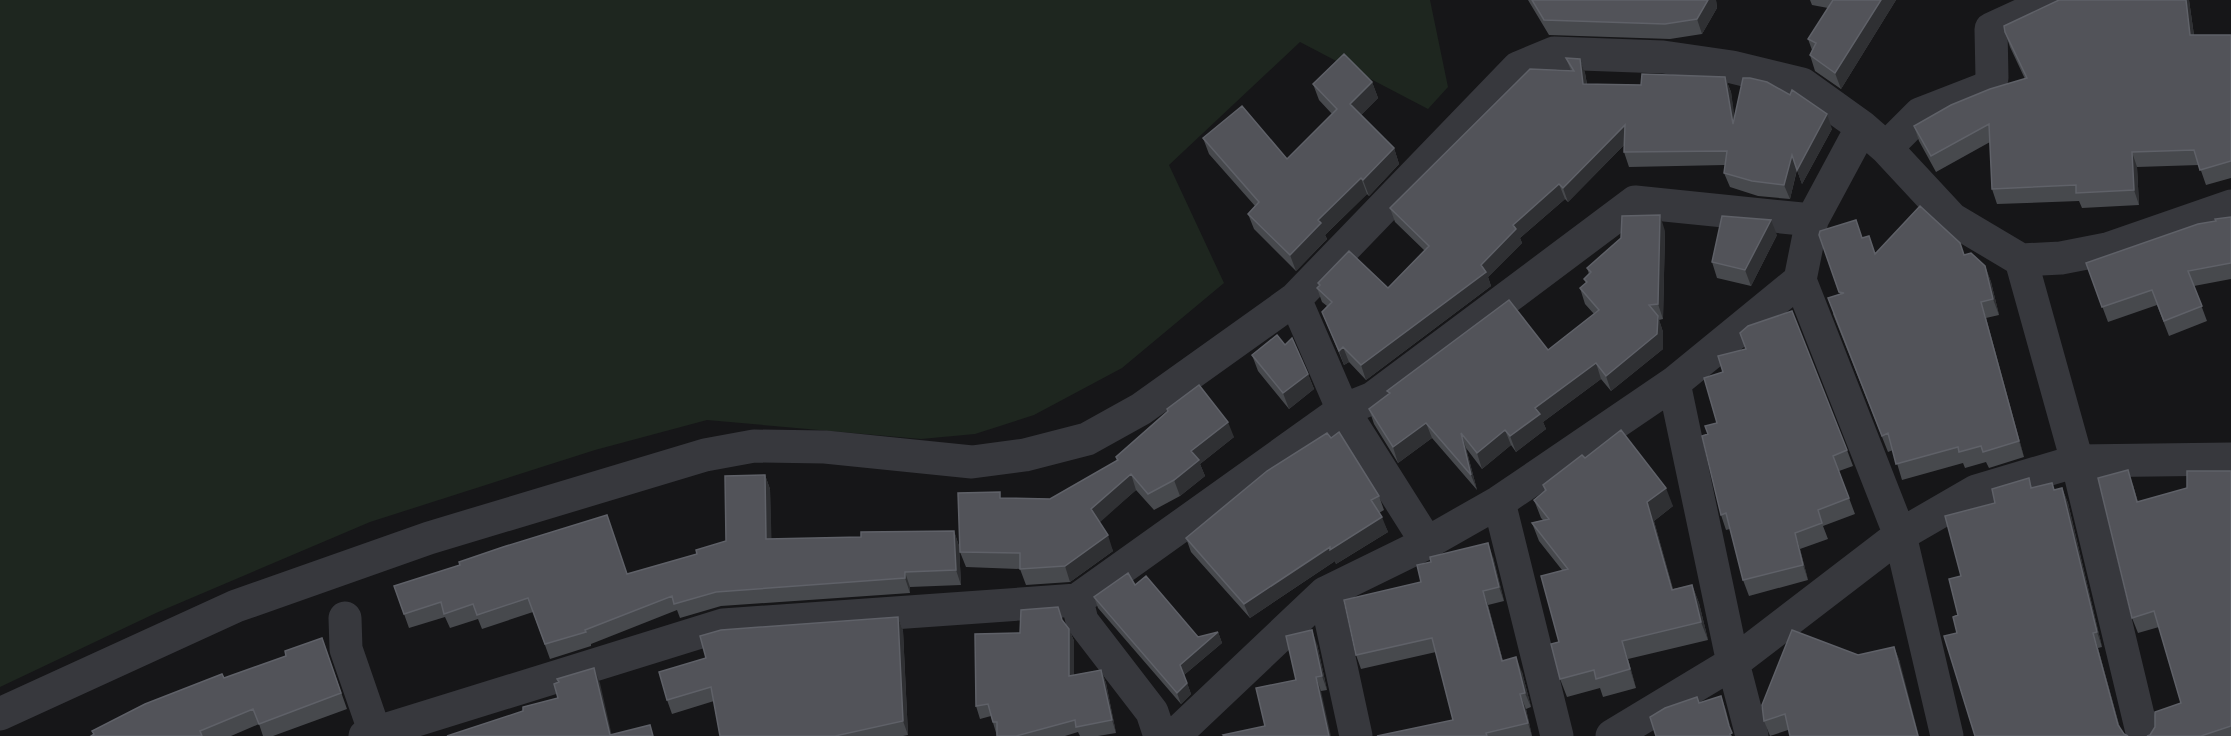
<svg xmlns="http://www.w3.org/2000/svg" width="2231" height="736" font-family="Lato,sans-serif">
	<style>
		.green { fill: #1e261f }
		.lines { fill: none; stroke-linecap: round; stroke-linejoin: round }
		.street { stroke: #37383d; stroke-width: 33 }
		.wall { fill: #47494d }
		.shaded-wall { fill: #2f3033 }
		.building { fill: #525359; stroke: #5f6168; stroke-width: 1.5 }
	</style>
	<rect width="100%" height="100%" fill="#161618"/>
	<!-- green -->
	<path class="green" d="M0,0H1430L1448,87L1428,109L1300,42L1169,165L1224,283L1122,368L1034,415L975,434L921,439L707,420L595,450L370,522L156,613L0,687Z"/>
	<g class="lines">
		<!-- street -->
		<path class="street" d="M1886,148L1920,114L1987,88L1992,78L1991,29L2054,0
			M2021,260L2077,461L2143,736
			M1800,280L1900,535L1947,736
			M1295,299L1343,410L1427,543
			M1674,383L1733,663L1752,736
			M1499,502L1557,736
			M1325,593L1356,736
			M1077,600L1082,621L1152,712L1160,736
			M345,618L346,649L375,733
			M0,714L236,606L429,538L705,455L754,446L825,447L972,462L1025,455L1087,439L1141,409L1295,299L1518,68L1554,53L1663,57L1732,67L1802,84L1862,127L1886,148L1952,219L2021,260L2061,258L2107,249L2231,206
			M365,736L723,625L1077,600L1343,410L1373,398L1635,202L1812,220
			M1174,736L1325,593L1427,543L1499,502L1674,383L1800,280L1812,220L1862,127
			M1612,736L1733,663L1900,535L1976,491L2077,461L2231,459"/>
	</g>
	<!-- wall -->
	<path class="wall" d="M1528,0H1716L1717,8L1702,34L1670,39L1549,35Z
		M1810,0H1896L1841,89L1815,71L1810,55L1812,50L1808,39L1828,8L1812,5Z
		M2059,0H2189L2194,35H2231V178L2206,185L2199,165L2137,167L2139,205L2082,208L2079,201L1997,204L1992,189L1990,142L1936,172L1919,141L1914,126L2025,79L2010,47L2005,32Z
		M1566,58L1580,59L1585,73L1587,84L1641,85L1725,77L1731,92L1734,117L1832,129L1802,184L1797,170L1790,199L1758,196L1730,187L1724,173L1725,165L1629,167L1624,152V145L1568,202L1565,199L1520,238L1522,243L1488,277L1491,286L1366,380L1349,362L1344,365L1322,312L1327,306L1322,302L1317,288L1319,286L1318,283L1388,288L1425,251L1395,222L1390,208L1571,71Z
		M1372,82L1378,98L1361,115L1394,148L1399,164L1369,196L1367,194L1325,235L1327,239L1296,271L1254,229L1248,214L1255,206L1209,154L1203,138L1287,159L1332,114L1319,100L1313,84Z
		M2231,217V279L2194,286L2207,321L2169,336L2157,305L2108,322L2086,263Z
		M1665,231L1663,319L1659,320L1663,332V349L1611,391L1601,379L1543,422L1546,429L1516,452L1511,445L1482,469L1466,448L1477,490L1432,438L1398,463L1374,424L1369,409L1389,394L1387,391L1548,350L1594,314L1585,304L1580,288L1586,283L1584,279L1589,274L1587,268L1621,238Z
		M1777,235L1751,286L1717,278L1712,262Z
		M1819,235L1862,238L1875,254L1960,243L1964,255L1985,266L1991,282L1999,315L1986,318L2024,457L1989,468L1986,462L1965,468L1963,463L1902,480L1893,450L1888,452L1833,314L1840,294Z
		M1746,349L1847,450L1853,466L1839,471L1855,514L1823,526L1828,539L1800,549L1808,580L1749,596L1743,580L1730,529L1726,530L1721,515L1708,434L1717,423L1723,372Z
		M1252,355L1308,374L1314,389L1289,409L1258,371Z
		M1167,409L1234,437L1200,464L1205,476L1180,496L1154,510L1136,490L1099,522L1113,551L1070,582L1026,585L1020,569L966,567L960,552L1002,498L1050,499L1117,461L1116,457L1168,411Z
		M1585,458L1673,506L1654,521L1673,589L1692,585L1699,603L1708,640L1628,659L1636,688L1603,697L1600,688L1567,697L1560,679L1559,642L1562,570L1539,541L1532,523L1543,520L1541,518L1534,500L1545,492L1543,485Z
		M2231,471V736H2147L2150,735L2181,703L2159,627L2138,633L2132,618L2133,485L2138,502L2187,488Z
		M765,475L770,489L771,539L861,537L954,531L959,546L961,585L910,587V593L721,606L680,618L677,610L591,644V646L550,659L533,612L482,629L478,619L450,628L445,617L409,628L394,586L627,574L697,554L726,541Z
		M2029,478L2032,488L2055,490L2062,488L2068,503L2102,647L2098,648L2120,728L1957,633L1961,576Z
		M1379,496L1384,510L1379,513L1388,532L1336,564L1335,561L1250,618L1191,552L1186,538Z
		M1493,557L1504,601L1488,605L1503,661L1522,672L1531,707L1526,709L1532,736H1377L1453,720L1436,652L1361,669L1356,655L1421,582Z
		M1135,585L1198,637L1218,632L1222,643L1184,675L1191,694L1181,704L1098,608L1094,597Z
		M898,617L903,631L908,735L903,736H720L714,701L672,714L667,700Z
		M1062,620L1069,629L1074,641V675L1101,670L1106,683L1116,733L1098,736H1080L1078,732L1065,736H997L991,716L980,719L976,706L1020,633Z
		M322,638L347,709L273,736H263L259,724L231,736H91L286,656Z
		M1317,644L1327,690L1321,691L1265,726L1296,680Z
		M1894,647L1900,662L1788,730L1770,736L1764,721L1858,655Z"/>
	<!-- shaded-wall -->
	<path class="shaded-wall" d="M1708,0H1716L1717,8L1702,34L1697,19Z
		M1881,0H1896L1841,89L1835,73Z
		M2186,0H2189L2196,50L2190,35Z
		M1580,59L1585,73L1589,98L1583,84Z
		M1725,77L1731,92L1738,139L1733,124Z
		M1372,82L1378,98L1356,120L1350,104Z
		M1827,114L1832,129L1802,184L1797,170Z
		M1625,125L1630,139L1568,202L1563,188Z
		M1394,148L1399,164L1369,196L1363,180Z
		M2132,152L2137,167L2139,205L2134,190Z
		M1792,155L1797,169L1790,199L1784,185Z
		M1361,178L1367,194L1325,235L1327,239L1296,271L1290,255L1318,220Z
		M1559,184L1565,199L1520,238L1522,243L1488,277L1491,286L1366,380L1361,365L1513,225Z
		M1660,215L1665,231L1663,319L1658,304Z
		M1771,220L1777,235L1751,286L1745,270Z
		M1985,266L1991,282L1999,315L1993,299Z
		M1981,302L1986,318L2024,457L2019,441Z
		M1658,316L1663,332V349L1611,391L1606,376Z
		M1343,347L1349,362L1344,365L1339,351Z
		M1596,363L1601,379L1543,422L1546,429L1516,452L1510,436L1535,408Z
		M1308,374L1314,389L1289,409L1283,393Z
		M1228,422L1234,437L1200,464L1205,476L1180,496L1174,480L1191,451Z
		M1426,423L1432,438L1398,463L1393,447Z
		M1505,430L1511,445L1482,469L1477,453Z
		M1461,433L1466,448L1477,490L1471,475Z
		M2128,470L2133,485L2142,518L2137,502Z
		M1131,474L1136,490L1097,525L1091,509Z
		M765,475L770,489L772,554L766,539Z
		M1666,488L1673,506L1654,521L1678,608L1672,590L1647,502Z
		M2062,488L2068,503L2102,647L2097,632Z
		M1382,517L1388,532L1336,564L1335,561L1250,618L1244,604L1330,547Z
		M954,531L959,546L961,585L956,570Z
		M1795,533L1800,549L1808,580L1803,565Z
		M1108,535L1113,551L1070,582L1065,566Z
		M1488,543L1493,557L1504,601L1499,587Z
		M905,572L910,587V593L905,578Z
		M1692,585L1699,603L1708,640L1701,622Z
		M1483,591L1488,605L1507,676L1502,661Z
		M898,617L903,631L908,735L903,721Z
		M1069,629L1074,641V688L1069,676Z
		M1312,630L1317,644L1327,690L1322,676Z
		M1218,632L1222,643L1184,675L1180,665Z
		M2093,633L2098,648L2122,736L2118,725Z
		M1622,641L1628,659L1636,688L1630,669Z
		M1894,647L1900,662L1919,736H1918Z
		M1516,657L1522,672L1531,707L1525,693Z
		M594,668L600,683L612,736H610Z
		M1101,670L1106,683L1116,733L1112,720Z
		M1316,677L1321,691L1331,736H1329Z
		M1187,683L1191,694L1181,704L1177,693Z
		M1520,694L1526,709L1532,736L1528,723Z
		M1721,696L1726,710L1732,733L1729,726Z"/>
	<!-- building -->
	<path class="building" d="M1532,0H1708L1697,19L1665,24L1544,20Z
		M1833,0H1881L1835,73L1810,55L1816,43L1808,39Z
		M2059,0H2186L2190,35H2231V161L2200,170L2194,150L2132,152L2134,190L2076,193V185L1992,189L1989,124L1931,156L1914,126L1951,105L1990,89L2027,78L2005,32L2004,26Z
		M1344,54L1372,82L1350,104L1394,148L1363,180L1361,178L1318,220L1321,223L1290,255L1248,214L1259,202L1203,138L1242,106L1287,159L1337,109L1313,84Z
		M1566,58L1580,59L1583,84L1641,85L1642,74L1725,77L1733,124L1743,78H1750L1767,82L1790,95L1792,90L1827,114L1797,170L1792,155L1784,185L1752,181L1724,173L1727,151L1624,152L1625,125L1563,188L1559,184L1513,225L1516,229L1481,265L1486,272L1361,365L1343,347L1339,351L1322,312L1332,302L1317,288L1320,285L1318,283L1349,251L1388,288L1429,246L1390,208L1530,69L1574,71Z
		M1920,206L1960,243L1964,255L1971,253L1985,266L1993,299L1981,302L2019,441L1983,452L1981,446L1959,452L1958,447L1896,464L1888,433L1882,436L1828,298L1844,293L1839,292L1819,235L1820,231L1856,220L1862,238L1869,236L1875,254Z
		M1660,215L1658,304L1649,305L1658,316L1657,334L1606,376L1596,363L1535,408L1540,414L1510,436L1505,430L1477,453L1461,433L1471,475L1426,423L1393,447L1369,409L1390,393L1387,391L1509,300L1548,350L1599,310L1580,288L1587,282L1584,279L1591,272L1587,268L1621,238L1622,216Z
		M1722,216L1771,220L1745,270L1712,262Z
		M2231,217V263L2188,271L2202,306L2164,321L2152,290L2102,307L2086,263L2198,224L2216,221L2215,219Z
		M1792,311L1847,450L1833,456L1849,498L1818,510L1822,523L1795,533L1803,565L1743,580L1726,513L1721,515L1702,436L1708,434L1705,426L1717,423L1704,378L1723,372L1718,356L1746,349L1740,333L1748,326Z
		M1277,335L1285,345L1292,338L1308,374L1283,393L1252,355Z
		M1199,385L1228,422L1191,451L1199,460L1174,480L1148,494L1131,474L1091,509L1108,535L1065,566L1020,569V553L960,552L958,493L1000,492V498L1050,499L1118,460L1116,457L1168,411L1167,409Z
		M1621,430L1666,488L1647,502L1672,590L1692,585L1701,622L1622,641L1630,669L1596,679L1594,670L1560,679L1551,644L1559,642L1541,576L1568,569L1532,523L1549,519L1534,500L1546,490L1543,485L1582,455L1585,458Z
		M1339,432L1379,496L1371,500L1382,517L1330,550V547L1244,604L1186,538L1267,471L1327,433L1331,438Z
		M2128,470L2137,502L2187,488V471H2231V726L2201,736H2147L2150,735L2155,727V712L2181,703L2154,611L2132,618L2098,478Z
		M765,475L766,539L861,537V532L954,531L956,570L905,572V578L716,592L674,604L672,596L585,630L586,632L545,644L528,598L477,615L473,604L444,614L441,602L404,614L394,586L460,565L459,562L503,547L607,515L627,574L697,554L696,550L726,541L725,476Z
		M2029,478L2031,488L2052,483L2054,490L2062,488L2097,632L2093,633L2118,725L2124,734L2128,736H1975L1944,636L1957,633L1953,617L1958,615L1949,579L1961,576L1945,516L1995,503L1992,489Z
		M1488,543L1499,587L1483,591L1502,661L1516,657L1525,693L1520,694L1528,723L1486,733L1487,736H1377L1453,720L1432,638L1356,655L1344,600L1421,582L1417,565L1431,562L1430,557Z
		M1128,573L1135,585L1146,576L1198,637L1218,632L1180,665L1187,683L1177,693L1094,597Z
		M1058,607L1062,620L1069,629V676L1101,670L1112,720L1076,727L1075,720L1016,736H997V722H993L988,704L976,706L975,634L1020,633L1021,610Z
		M898,617L903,721L835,736H720L711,687L667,700L659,672L706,658L700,636L721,630Z
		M1312,630L1322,676L1316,677L1329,736H1224L1223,735L1265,726L1256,688L1296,680L1286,636Z
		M1792,630L1858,655L1894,647L1918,736H1790L1785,714L1764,721L1762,705Z
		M322,638L341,693L259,724L253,709L200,731L202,736H91L94,734L92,731L145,704L222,674L224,678L286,656L285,651Z
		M594,668L610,735L650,725L653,736H447L523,711V707L558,698L554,684L559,682L557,679Z
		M1721,696L1729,726L1732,733L1730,734L1731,736H1656L1650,717L1665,708L1697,697L1699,703Z"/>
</svg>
